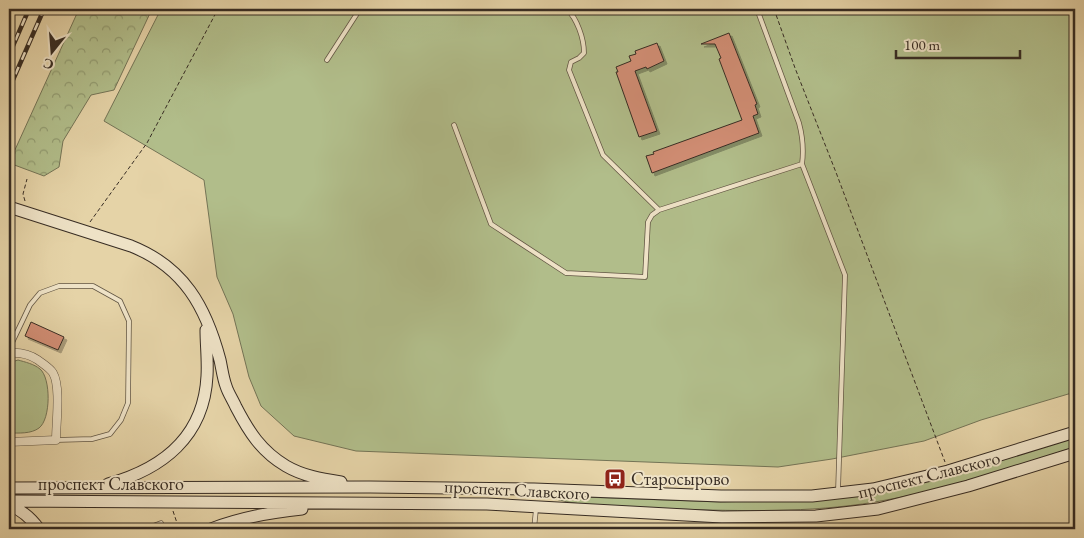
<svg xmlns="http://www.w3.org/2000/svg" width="1084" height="538" font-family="'EB Garamond',serif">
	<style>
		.green { fill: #b1bd8a; stroke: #747456 }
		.forest { fill: url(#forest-crowns); stroke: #747456 }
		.building { fill: #d28e74; stroke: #372c23; filter: url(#shadow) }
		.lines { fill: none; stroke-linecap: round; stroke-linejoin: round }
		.lane-casing { stroke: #625644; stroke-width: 5.5 }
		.street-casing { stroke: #625644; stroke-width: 9 }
		.secondary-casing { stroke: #372c23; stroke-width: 13 }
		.path { stroke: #372c23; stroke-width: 1; stroke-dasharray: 4 2.5; stroke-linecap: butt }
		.lane { stroke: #eee2c6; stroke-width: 4 }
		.street { stroke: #eee2c6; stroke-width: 8 }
		.secondary { stroke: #eee2c6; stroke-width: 11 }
		.rail-casing { stroke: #372c23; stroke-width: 4.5 }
		.rail { stroke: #eee2c6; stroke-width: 2.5; stroke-dasharray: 8; stroke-linecap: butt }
		.labels { text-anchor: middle; stroke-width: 4; stroke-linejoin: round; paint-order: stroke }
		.street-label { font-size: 18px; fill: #372c23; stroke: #eee2c6 }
		.poi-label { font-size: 18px; fill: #372c23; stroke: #eee2c6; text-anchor: start }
	</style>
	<defs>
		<pattern id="forest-crowns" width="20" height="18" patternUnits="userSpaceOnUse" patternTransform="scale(1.25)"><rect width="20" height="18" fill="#b1bd8a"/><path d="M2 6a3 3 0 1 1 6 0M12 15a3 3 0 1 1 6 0" fill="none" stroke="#919a70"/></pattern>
		<filter id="shadow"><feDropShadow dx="3" dy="3" stdDeviation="0" flood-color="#0004"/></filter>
	</defs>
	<rect width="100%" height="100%" fill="#e5d3a7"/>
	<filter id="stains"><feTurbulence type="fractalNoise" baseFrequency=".004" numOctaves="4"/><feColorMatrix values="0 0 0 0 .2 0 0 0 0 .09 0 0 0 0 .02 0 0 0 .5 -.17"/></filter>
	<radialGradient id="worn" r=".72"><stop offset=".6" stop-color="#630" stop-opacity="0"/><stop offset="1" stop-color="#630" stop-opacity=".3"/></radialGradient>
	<!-- green -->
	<path class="green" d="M161,9H1075V392L981,420L924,441L832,459L778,467L356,451L294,436L261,406L249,377L233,314L217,277L204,180L104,121Z
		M18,360C25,362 34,364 40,369C51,378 51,419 39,428C31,434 19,433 9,433V363Z
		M1075,437V447C1009,468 943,491 875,502C809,513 742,511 675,509C635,508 591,509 551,498L555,496L720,502L812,499Z"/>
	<!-- forest -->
	<path class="forest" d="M79,9H152L114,90L91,95L63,141L59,167L44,176L9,163Z"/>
	<!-- building -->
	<path class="building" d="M729,33L757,104L755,105L758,114L753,116L759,133L652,173L646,156L654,154L653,152L742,120L719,59L721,58L715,44H701Z
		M657,43L664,61L647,69L646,67L635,71L657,131L639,137L616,72H618L616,67L631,61L629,56L636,54L635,51Z
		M31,322L64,337L58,350L25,336Z"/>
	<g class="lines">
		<!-- lane casing -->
		<g class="lane-casing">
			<path id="lane" d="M567,9C577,19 584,38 584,53L579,58L571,62L569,70L603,155L659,210L802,164
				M757,9L799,123C803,138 804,149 802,164L845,275L838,491
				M327,60L360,9
				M454,125L491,224L566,273L645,277L648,222L652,215L659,210
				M9,349L30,305L40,293L59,286H93L120,301L129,321L128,403L121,420L110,434L92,439L56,440
				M145,529L161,523
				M534,529L536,509"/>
		</g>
		<!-- street casing -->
		<g class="street-casing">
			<path id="street" d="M9,353C20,352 29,354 38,360C43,364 50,368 53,373C61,387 56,423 56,440L9,442"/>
		</g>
		<!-- secondary casing -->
		<g class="secondary-casing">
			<path id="secondary" d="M9,207L131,246C184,267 206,307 220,360C222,369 223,378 226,386C228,393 233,400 236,407C249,432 261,451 286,466C303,476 322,479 341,482
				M108,484C162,469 204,437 207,376C208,361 206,345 206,330
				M9,488L370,487L534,489L721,496H812L873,489L948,471L1075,432
				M9,501L487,504L722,517L816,516L878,509L968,486L1075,453
				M9,505C22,510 31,518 39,529
				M211,529C240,518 271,512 302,509"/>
		</g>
		<!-- path -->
		<path class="path" d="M774,9L795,68L837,175L945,462
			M25,201L23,194L27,179
			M90,222L147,143L218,9
			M173,511L179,529"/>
		<!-- lane -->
		<use href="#lane" class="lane"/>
		<!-- street -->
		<use href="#street" class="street"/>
		<!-- secondary -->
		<use href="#secondary" class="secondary"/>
		<!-- rail casing -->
		<g class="rail-casing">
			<path id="rail" d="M9,55L29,9
				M9,89L44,9"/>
		</g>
		<!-- rail -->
		<use href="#rail" class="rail"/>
	</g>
	<!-- icons -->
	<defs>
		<g id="bus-square" transform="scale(1.125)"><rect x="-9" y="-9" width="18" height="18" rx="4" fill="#8f2418" stroke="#eee2c6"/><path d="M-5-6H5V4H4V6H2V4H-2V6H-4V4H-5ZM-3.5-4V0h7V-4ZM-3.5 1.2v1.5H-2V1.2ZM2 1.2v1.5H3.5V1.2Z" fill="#fff"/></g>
	</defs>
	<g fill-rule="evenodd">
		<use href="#bus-square" x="615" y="479"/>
	</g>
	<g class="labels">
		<!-- street labels -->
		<g class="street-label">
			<text transform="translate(929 475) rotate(-14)" y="6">проспект Славского</text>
			<text x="111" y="490">проспект Славского</text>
			<text transform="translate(517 490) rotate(3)" y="6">проспект Славского</text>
		</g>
		<!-- poi labels -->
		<g class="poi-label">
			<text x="631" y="485">Старосырово</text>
		</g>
	</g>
	<!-- margin -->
	<rect width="1084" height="538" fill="none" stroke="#e5d3a7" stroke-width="30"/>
	<rect x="10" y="10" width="1064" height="518" fill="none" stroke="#372c23" stroke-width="2.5"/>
	<rect x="15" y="15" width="1054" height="508" fill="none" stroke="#372c23"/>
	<!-- north arrow -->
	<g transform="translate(52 52) rotate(197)" stroke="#eee2c6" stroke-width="4" paint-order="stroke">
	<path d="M0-4L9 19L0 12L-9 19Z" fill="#372c23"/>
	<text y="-8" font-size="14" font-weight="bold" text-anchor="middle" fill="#372c23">С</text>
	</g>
	<!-- scale -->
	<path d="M896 50v8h124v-8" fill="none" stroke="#372c23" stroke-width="2.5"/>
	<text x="904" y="50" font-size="15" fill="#372c23" stroke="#eee2c6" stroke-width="4" paint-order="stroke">100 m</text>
	<rect width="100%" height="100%" filter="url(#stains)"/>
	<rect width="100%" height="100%" fill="url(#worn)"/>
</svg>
